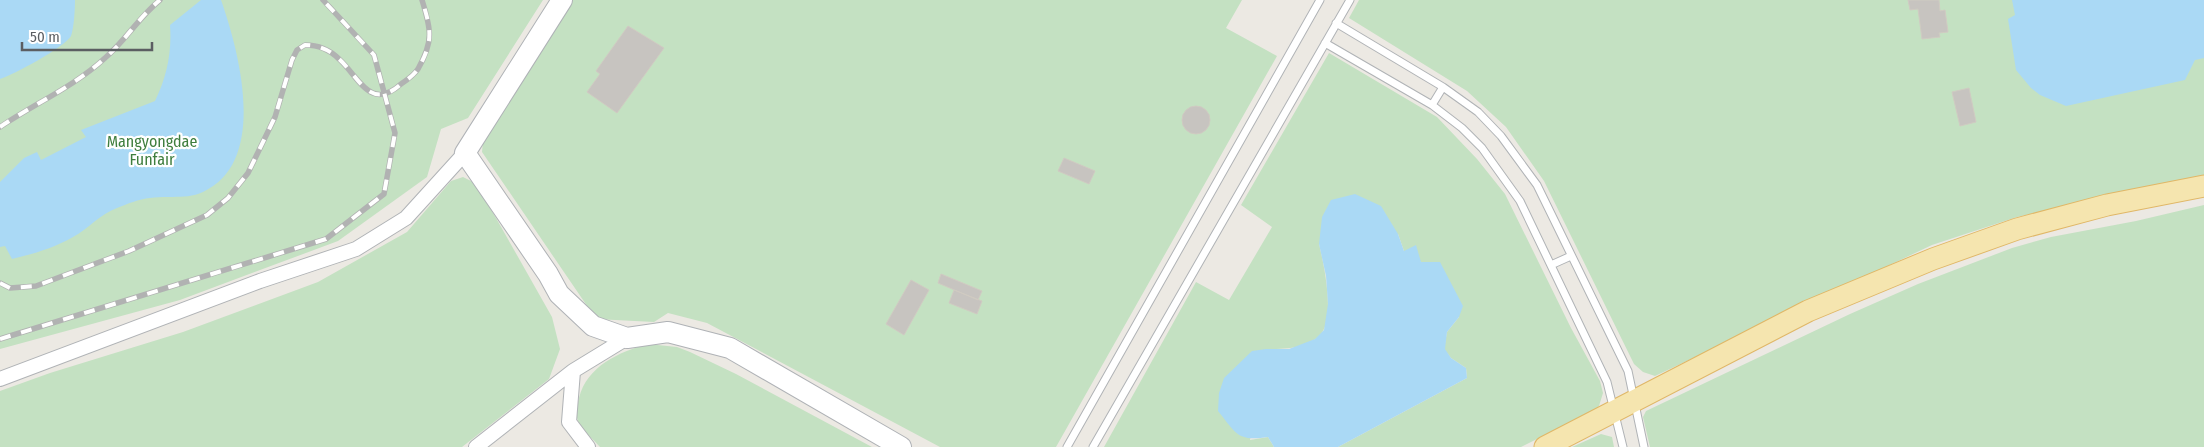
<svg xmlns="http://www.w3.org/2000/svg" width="2204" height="447" font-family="'Fira Sans Condensed',sans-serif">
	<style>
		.green { fill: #c4e1c2 }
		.water { fill: #aad9f5 }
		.building { fill: #c7c4c0; stroke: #d0cbc2 }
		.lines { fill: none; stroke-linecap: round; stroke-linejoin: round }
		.lane-casing { stroke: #b0b3b6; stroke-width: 9 }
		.street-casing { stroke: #b0b3b6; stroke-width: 16 }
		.secondary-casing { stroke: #afb2b6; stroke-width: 22 }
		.primary-casing { stroke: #e0b767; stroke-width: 23 }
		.lane { stroke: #fff; stroke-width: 7 }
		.street { stroke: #fff; stroke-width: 14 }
		.secondary { stroke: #fff; stroke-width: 20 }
		.primary { stroke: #f5e5af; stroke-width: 21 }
		.rail-casing { stroke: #b1b2b2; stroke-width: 5.5 }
		.rail { stroke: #fff; stroke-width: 4; stroke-dasharray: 11; stroke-linecap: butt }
		.labels { text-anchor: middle; stroke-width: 4.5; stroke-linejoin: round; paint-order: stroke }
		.park-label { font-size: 16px; fill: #3f7e3e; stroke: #fff }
	</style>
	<rect width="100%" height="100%" fill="#ece9e3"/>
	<!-- green -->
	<path class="green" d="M0,0H543L468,118L441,129L427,177L338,241L180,300L0,349Z
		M569,0H1242L1226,28L1277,56L1056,447H940L707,323L668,313L654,322L596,319L482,152L484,130Z
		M1359,0H2204V175L2017,217L1932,245L1655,376L1643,372L1634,364L1544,181L1506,127L1467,91L1349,18Z
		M1329,53L1437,117L1477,159L1505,194L1571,328L1600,381L1603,393L1599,406L1595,410L1521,447H1338L1467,378L1466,368L1451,358L1444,349L1447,332L1459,317L1421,262L1404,251L1398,234L1319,244C1324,264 1334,313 1323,331C1312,349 1284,349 1266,349L1250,440L1268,437L1274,447H1104L1196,282L1229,300L1272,227L1241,205Z
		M463,177L475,183L496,218L552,317L560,349L549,379L462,447H0V391L50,373L183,332L318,282L407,232L451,181Z
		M2204,205V447H1650L1643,417L1646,411L1850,314L1918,284L2012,248L2051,237L2136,221Z
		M648,344L677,347L690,352L736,374L872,447H600C593,439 582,430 578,421C575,413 577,406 579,398C587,366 619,352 648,344Z
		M1601,434L1612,437L1614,447H1572Z"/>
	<!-- water -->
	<path class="water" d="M0,0H75C75,9 74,28 71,36C65,47 13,75 0,79Z
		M201,0H221C239,51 269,162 203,192C186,200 167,195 150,198C139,199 127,204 117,208C100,214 88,229 73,237C54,248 33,254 12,259L5,246L0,247V182L24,158L37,152L41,160L86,137L81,130L155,101C167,76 172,52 170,25Z
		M2012,0H2204V58L2195,60L2185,80L2066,106L2040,95L2031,88L2016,70L2008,19L2015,15Z
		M1355,194L1381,206L1398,234L1404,251L1416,245L1421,262H1440L1463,306L1459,317L1447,332L1445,349L1451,358L1466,368L1467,378L1338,447H1274L1268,437C1237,442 1236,433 1218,411L1219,393L1224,378L1252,351L1266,349H1289L1315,339L1324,330L1328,304L1326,276L1319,244L1322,217L1331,200Z"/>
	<!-- building -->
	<path class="building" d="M1908,0H1939L1940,11L1945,10L1948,32L1939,33L1940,37L1922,39L1918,9L1910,10Z
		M628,26L664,48L617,113L587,92L600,74L596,71Z
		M1969,88L1976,122L1960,126L1952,92Z
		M1182 120a14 14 0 1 1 28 0a14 14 0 1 1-28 0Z
		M1064,158L1095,171L1089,184L1058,171Z
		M941,274L982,291L978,300L938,283Z
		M911,280L929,290L904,335L886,324Z
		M954,290L982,301L977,314L949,303Z"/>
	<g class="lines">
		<!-- lane casing -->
		<g class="lane-casing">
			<path id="lane" d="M1336,23L1443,87L1478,112L1501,136L1537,185L1628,371L1644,447
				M1325,43L1432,105L1462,128L1482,148L1520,201L1607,382L1623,447
				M1432,105L1443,87
				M1551,265L1571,256
				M1067,447L1320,0
				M1093,447L1350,0"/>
		</g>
		<!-- street casing -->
		<g class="street-casing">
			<path id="street" d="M0,379L260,281L356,249L406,218L465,153
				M476,447L573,371
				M588,447L569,422L573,371L627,338"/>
		</g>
		<!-- secondary casing -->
		<g class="secondary-casing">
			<path id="secondary" d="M562,0L465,153L548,274L559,294L593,326L627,338L668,332L730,348L901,447"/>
		</g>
		<!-- primary casing -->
		<g class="primary-casing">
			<path id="primary" d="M1545,447L1808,311L1933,259L2017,229L2107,205L2204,186"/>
		</g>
		<!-- lane -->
		<use href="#lane" class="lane"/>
		<!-- street -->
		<use href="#street" class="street"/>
		<!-- secondary -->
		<use href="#secondary" class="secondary"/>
		<!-- primary -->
		<use href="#primary" class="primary"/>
		<!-- rail casing -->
		<g class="rail-casing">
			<path id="rail" d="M0,127C34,104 75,86 105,58C126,40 139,17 160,0
				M0,283L10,288L36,286L129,251L207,215L228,198L248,173L275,117L292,60L297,50L305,45C318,45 330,50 339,59C359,77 370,112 401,84C407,80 414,75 418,69C434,41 431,29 422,0
				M0,339L326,239L384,194L395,133L374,55L323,0"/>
		</g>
		<!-- rail -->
		<use href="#rail" class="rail"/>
	</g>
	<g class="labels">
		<!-- park labels -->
		<g class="park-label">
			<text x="152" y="147">Mangyongdae<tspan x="152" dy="18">Funfair</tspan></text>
		</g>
	</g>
	<!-- scale -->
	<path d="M22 42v8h130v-8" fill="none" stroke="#5b5e62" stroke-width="2.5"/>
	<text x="30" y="42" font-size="15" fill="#5b5e62" stroke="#ffffff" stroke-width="4" paint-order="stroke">50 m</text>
</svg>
